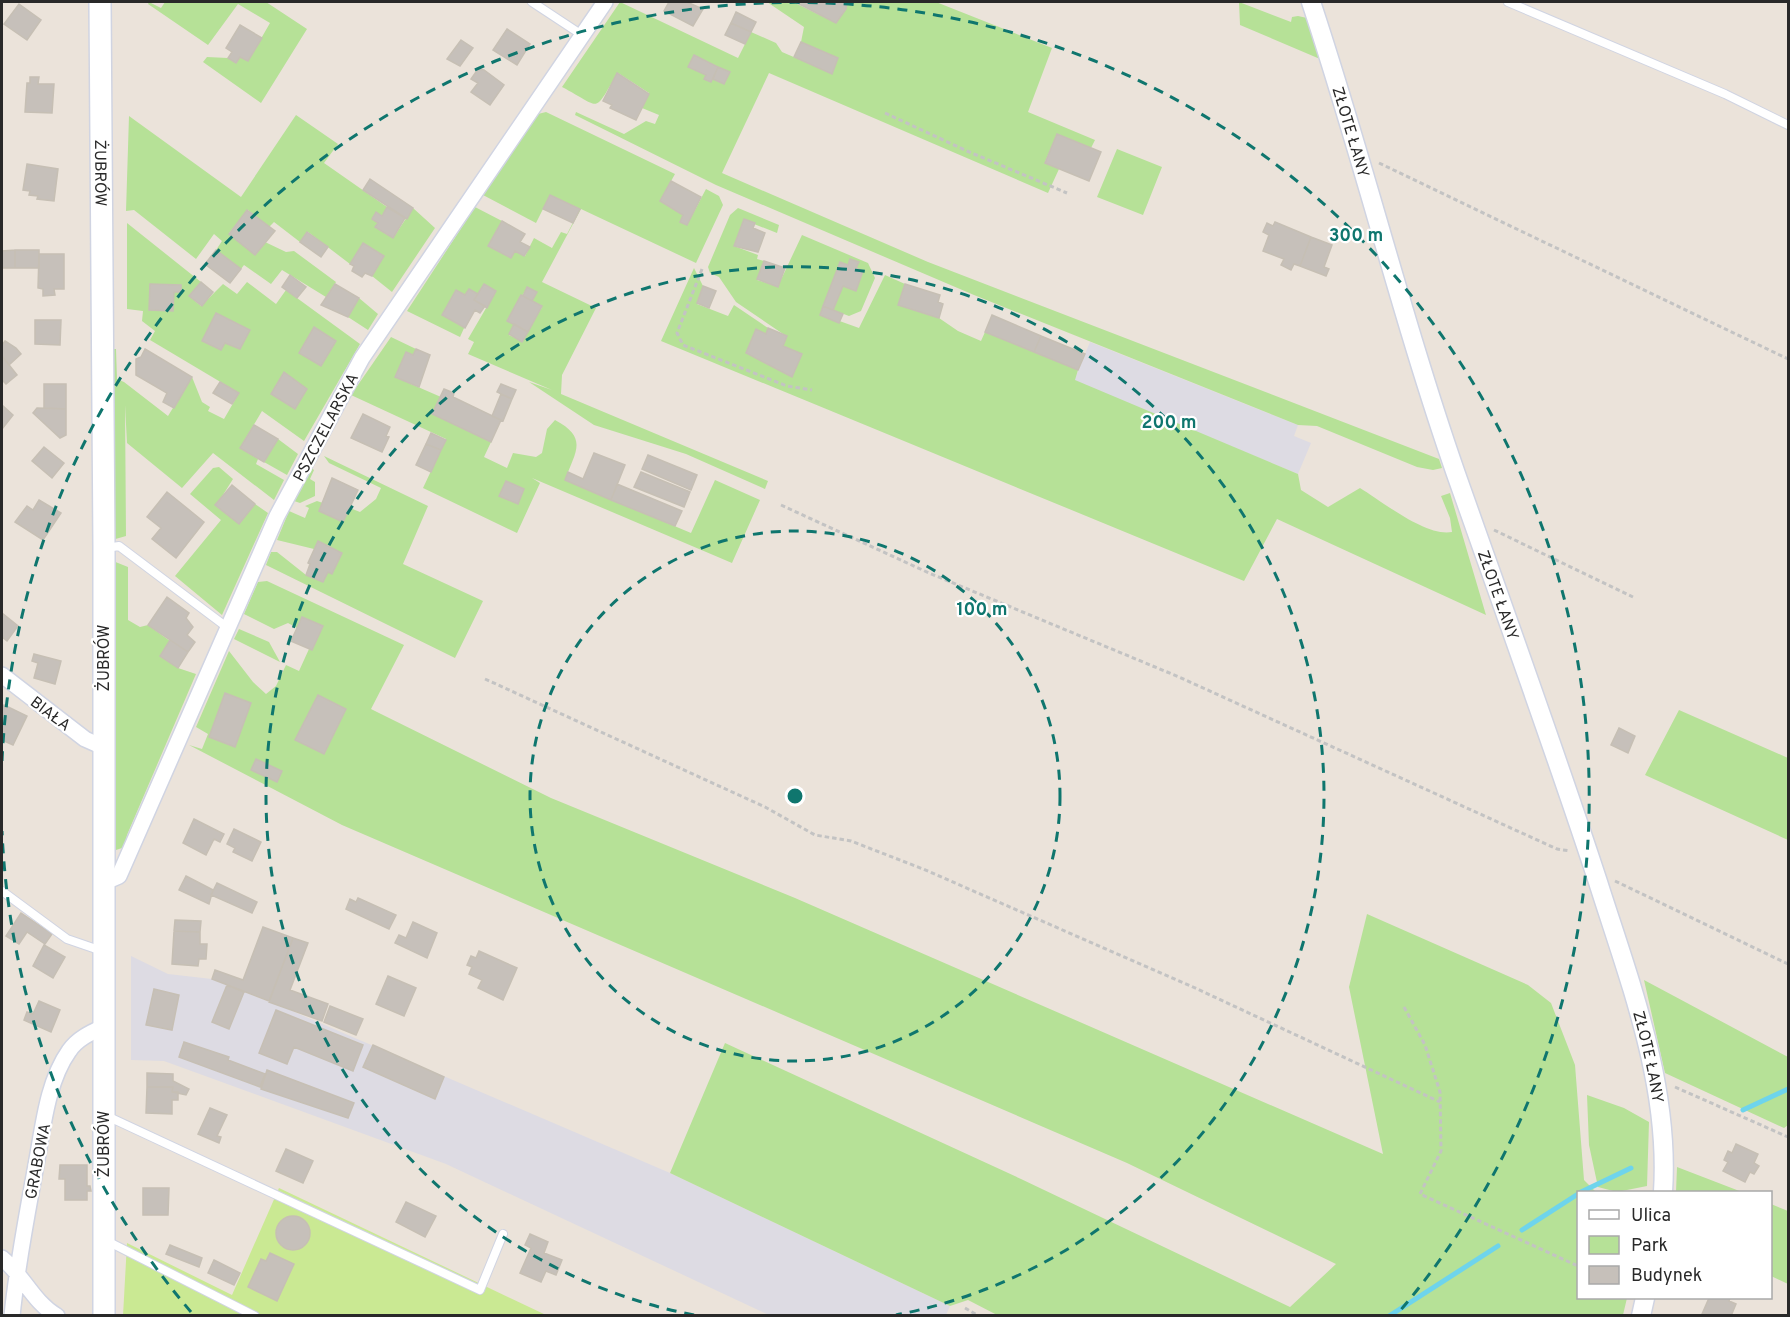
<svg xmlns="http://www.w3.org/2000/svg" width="1790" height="1317" font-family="Overpass,sans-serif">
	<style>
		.industrial { fill: #dddbe3 }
		.green { fill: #b6e197; fill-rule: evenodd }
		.pitch { fill: #cae993 }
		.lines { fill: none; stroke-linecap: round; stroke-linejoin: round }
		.stream { stroke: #6ed4ec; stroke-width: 5 }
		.building { fill: #c6c0ba; stroke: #c6bfb4; stroke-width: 1.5 }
		.service-casing { stroke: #d0d4e2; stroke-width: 10 }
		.minor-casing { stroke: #d0d4e2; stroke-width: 18 }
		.tertiary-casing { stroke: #d0d4e2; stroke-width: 21 }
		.secondary-casing { stroke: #d0d4e2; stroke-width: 24 }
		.path { stroke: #c3c3c3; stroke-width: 3; stroke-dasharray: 4.5 3; stroke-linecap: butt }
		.service { stroke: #fff; stroke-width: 8 }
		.minor { stroke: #fff; stroke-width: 15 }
		.tertiary { stroke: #fff; stroke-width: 18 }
		.secondary { stroke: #fff; stroke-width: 21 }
		.ring { fill: none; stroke: #0f766e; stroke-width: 3; stroke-dasharray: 10 8 }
		.labels { text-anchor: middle; stroke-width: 4.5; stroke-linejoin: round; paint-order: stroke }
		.street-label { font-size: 16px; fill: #292929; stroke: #fff }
		.centre { fill: #0f766e; stroke: #fff; stroke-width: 3 }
		.ring-label { font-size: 18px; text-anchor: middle; font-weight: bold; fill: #0f766e; stroke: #fff; stroke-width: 4.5; stroke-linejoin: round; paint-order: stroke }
	</style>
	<rect width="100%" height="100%" fill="#ebe3da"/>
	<!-- industrial -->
	<path class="industrial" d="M1090,342L1298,425L1294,436L1311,443L1298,474L1074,381Z
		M131,956L168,974L212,979L285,1008L670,1173L950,1306L946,1315H769L446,1164L164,1061L131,1060Z"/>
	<!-- green -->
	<path class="green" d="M149,2L161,8L165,2H266L307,29L261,103L203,62L207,57L228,58L236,63L240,57L248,61L270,23L238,4L208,45L148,4Z
		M620,2L738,58L751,32L776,43L782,52L831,73L838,58L801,42L804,27L767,2H793L836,23L846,9L847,2H936L1052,48L1028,112L1095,140L1091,148L1057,134L1045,162L1059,169L1048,193L769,73L722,173L928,262L1439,459L1442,468L1433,470L1417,467L1317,426L1298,425L974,295L716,185L575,115L576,112L624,134L646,121L655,124L659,115L642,108L649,93L618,73C592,114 604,109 562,87Z
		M1239,2L1291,22L1292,17L1298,16L1307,18L1320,59L1240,25Z
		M546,112L675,174L660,201L683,215L680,222L687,225L706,189L719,196L723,205L696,263L581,209L542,282L596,308L562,375L561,394L768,481L765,489L686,454L594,425L529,382L552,390L468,354L474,342L468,339L496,291L484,284L460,337L407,311L475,207L502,221L488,246L511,258L515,251L525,256L534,238L552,248L561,232L567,234L580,209L550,195L536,223L483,195L538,114ZM527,288L532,301L542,307L522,341L509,335L514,324L507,320Z
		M296,115L338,144L324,163L387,207L382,216L376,212L372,219L378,223L376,228L393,238L413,208L435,228L392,292L372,276L384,256L363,243L350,264L308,232L300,242L274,222L269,227L248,210L229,233L265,242L286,252L294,251L336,282L326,297L282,270L271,284L244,265L241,269L216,250L222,241L214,234L196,259L134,210L126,211L129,116L241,197Z
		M1117,149L1162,167L1143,215L1097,197Z
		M738,208L779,225L777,233L744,220L734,246L758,255L757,259L764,261L757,280L778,286L802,235L868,263L875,278L861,311L849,316L833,310L843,286L856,291L863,271L856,268L858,262L850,259L848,265L840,262L820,314L859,328L885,275L905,284L898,305L939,318L958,331L981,341L985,332L1078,370L1075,380L1298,474L1301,490L1328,507L1360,488C1383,502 1426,537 1452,532L1450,518L1441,496L1450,493L1486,615L1277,519L1244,581L661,341L694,268L703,286L697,304L728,316L734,305L768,328L766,334L756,330L746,353L792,376L802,354L783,346L786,336L736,302L719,277L710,273L708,267L730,215Z
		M127,223L201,282L189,296L201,306L223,284L237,294L247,282L276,304L286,290L360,344L304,441L262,411L240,448L258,459L256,464L284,480L274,500L213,453L182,488L127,443L125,405L126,536L112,540L114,349H116L117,379L124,382L168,416L192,377L202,402L210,407L208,411L224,419L239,393L150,340L155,331L142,321L143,311L127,309Z
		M359,298L378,314L368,330L348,317Z
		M391,337L416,349L413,355L406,352L395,377L441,397L491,442L484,457L507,468L513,453L536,457L542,453L547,429L555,420C589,438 575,452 565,480L691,533L715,480L760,500L732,563L532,478L540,483L517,533L423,488L446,439L351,395Z
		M278,439L298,454L287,475L264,462Z
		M324,456L428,506L403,564L483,601L455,658L266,565L271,552H277L306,575L323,582L328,572L332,574L342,553L318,542L314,549L277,540L289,511L305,518L309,508L305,506L317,501L323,503L320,511L343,522L350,508L360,512L376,499L381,488L329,463Z
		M219,467L233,479L216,506L239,524L255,504L268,513L222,615L175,576L221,520L190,494L213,468Z
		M310,467L314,470L310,479L315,482V496L300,503L294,501Z
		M113,561L128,567V620L140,627L148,625L170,641L160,656L178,668L196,674L127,835L125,847L113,851Z
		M267,581L404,645L371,709L381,714L551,798L795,898L1383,1154L1349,987L1367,914L1528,985L1551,1003L1575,1065L1584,1180L1596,1192H1578V1298H1627L1623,1315L999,1316L968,1300L950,1306L670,1173L725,1043L1021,1179L1290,1307L1336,1264L1127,1163L342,825L189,745L202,749L208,734L196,727L229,651L253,682L266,694L276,686L286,665L299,671L309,649L312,650L322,626L302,617L297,628L288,623L274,629L244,614L258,582Z
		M239,629L269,642L280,662L234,639Z
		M1679,710L1788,758V840L1645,775Z
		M1644,980L1788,1057V1125L1784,1128L1665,1073Z
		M1587,1095L1624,1108L1649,1122L1647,1186L1617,1192L1598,1187L1589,1145Z
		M1677,1167L1742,1192H1676Z
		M1771,1204L1788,1211V1284L1771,1276Z"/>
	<!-- pitch -->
	<path class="pitch" d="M279,1188L546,1315L123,1316L127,1243L232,1295Z"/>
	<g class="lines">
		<!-- stream -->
		<path class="stream" d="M1743,1110L1788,1089
			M1581,1192L1631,1168
			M1522,1230L1578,1194
			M1389,1316L1498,1246"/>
	</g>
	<!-- building -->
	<path class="building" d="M669,2H687L703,9L693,26L664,11Z
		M801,2H847L846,9L836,23L799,4Z
		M19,4L41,20L27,40L4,24Z
		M736,12L756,22L751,32L731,23Z
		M731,23L751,32L745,44L725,35Z
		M240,25L262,38L248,61L240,57L236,63L228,58L232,52L226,48Z
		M507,29L530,44L517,65L493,50Z
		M461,40L473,48L460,66L447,59Z
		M801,42L838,58L832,74L794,57Z
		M694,55L718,67L711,82L704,79L706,75L688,67Z
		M718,67L730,72L724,84L713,79Z
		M478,69L484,70L504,85L490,105L471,92L478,83L471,79Z
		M617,73L649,94L636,120L610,108L612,105L603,101Z
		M30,77H39L38,84H54L52,113L25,112L27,83H30Z
		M1057,134L1101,152L1089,181L1045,163Z
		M27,164L58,169L54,201L37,199L38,196L29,195L30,191L23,190Z
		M370,179L413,208L407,219L363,190Z
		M671,181L701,197L687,225L680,222L683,215L660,201Z
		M550,195L580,209L573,223L543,209Z
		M387,207L405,218L393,238L375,227L378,223L372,219L376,212L382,216Z
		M247,210L275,231L255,255L229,234Z
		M744,219L755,223L753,228L765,233L758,252L734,246Z
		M502,221L525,234L520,242L530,247L524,256L515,251L511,258L488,246Z
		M1275,222L1311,237L1300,266L1294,264L1291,270L1281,265L1284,259L1263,251L1269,235L1263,232L1267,223L1273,226Z
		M307,232L328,247L321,257L300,242Z
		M1311,237L1332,245L1324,267L1329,269L1326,276L1300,266Z
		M363,243L384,256L372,276L365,273L362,277L352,271L354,266L350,264Z
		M15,250V268H2V251Z
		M15,250H39V268H15Z
		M216,250L241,269L230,283L205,264Z
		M39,254H64V289H54L55,295L43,296V289L38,288Z
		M850,259L859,262L856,268L863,271L856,291L843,286L833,310L823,306L840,262L848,265Z
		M764,261L785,268L778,287L757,279Z
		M290,275L306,287L297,298L282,287Z
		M201,282L213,292L202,306L189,296Z
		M150,284L181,285V292H174L173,311L149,310Z
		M335,284L359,298L348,317L321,305Z
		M484,284L496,291L487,308L474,300Z
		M905,284L940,295L938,302L943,304L939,318L898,305Z
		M703,286L716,291L709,308L697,303Z
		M527,287L537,292L532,301L523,296Z
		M469,289L478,294L474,300L485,306L480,313L475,310L465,328L442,315L456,290L465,295Z
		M521,295L542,306L528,332L507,321Z
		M823,306L843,314L839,323L820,315Z
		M216,313L250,330L240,349L225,343L221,350L202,341Z
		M992,315L1041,336L1034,352L985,332Z
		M35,320H61L60,345L35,344Z
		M514,324L528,332L522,342L509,334Z
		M314,327L336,341L321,366L299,353Z
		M768,328L787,336L783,346L802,354L792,377L746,353L756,329L766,334Z
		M1041,336L1085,354L1078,370L1034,352Z
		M5,341L16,348L21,354L9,365L2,356V345Z
		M145,349L192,377L174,408L163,402L167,393L136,375V359L141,357Z
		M416,349L430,355L419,387L395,377L406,352L413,355Z
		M2,356L17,375L6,384L2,380Z
		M284,372L307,389L295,409L271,394Z
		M220,382L239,393L232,404L213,393Z
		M44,384H66V409L44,408Z
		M501,384L516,390L512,399L497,392Z
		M444,389L454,393L453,397L501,420L491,442L432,414Z
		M501,394L512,399L503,421L492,416Z
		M2,405L13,415L2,429Z
		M37,408L66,409V435L60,438L33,413Z
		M363,414L390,427L386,436L389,437L382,452L351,438Z
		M254,425L278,439L264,462L240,448Z
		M431,433L446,440L441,450L426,444Z
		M426,444L441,450L431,472L416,465Z
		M44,447L64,463L52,478L32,461Z
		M594,453L625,465L611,500L565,480L568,472L583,479Z
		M648,455L697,475L691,490L642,469Z
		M641,472L690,492L684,507L634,487Z
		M332,478L358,490L343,522L319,511Z
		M506,481L524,489L518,504L499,496Z
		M617,484L682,511L675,526L611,500Z
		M232,485L255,504L239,524L215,505Z
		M167,492L204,522L176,558L152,539L161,528L147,517Z
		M39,500L61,513L43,540L15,522L27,506L33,510Z
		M318,541L342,553L332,574L328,572L323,582L306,575L310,564L308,563Z
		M167,597L189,613L186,618L193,627L187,635L195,642L188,652L148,625Z
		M2,613L18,626L7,641L2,637Z
		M302,617L323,626L312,650L291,641Z
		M170,640L188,652L178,668L160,656Z
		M34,654L61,661L55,684L34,678L38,663L32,661Z
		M225,693L251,703L235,747L209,737Z
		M318,695L346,709L324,754L295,740Z
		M4,705L27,716L13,745L2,740V708Z
		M1619,728L1635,736L1628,753L1611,745Z
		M256,759L282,771L277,782L251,770Z
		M194,819L224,834L220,842L214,839L206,855L183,843Z
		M234,829L261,842L252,861L233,852L235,848L227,844Z
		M186,876L213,890L209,904L179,890Z
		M217,883L257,902L252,913L211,895Z
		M358,898L396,915L389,929L346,909L350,899L356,902Z
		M21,913L52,934L45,944L27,932L19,944L6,936Z
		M175,920L201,921L200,932L174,931Z
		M413,922L437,933L427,958L395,943L399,935L406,938Z
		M263,927L293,938L269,1001L212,979L215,970L243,980Z
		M174,931L200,932V944H207L206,959H199L198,966L172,964Z
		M293,938L308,943L290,990L328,1004L322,1021L269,1002Z
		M44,945L65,957L53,978L33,966Z
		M479,951L517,968L503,1000L478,988L482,980L469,974L472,967L467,965L471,956L476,958Z
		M388,976L416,988L404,1016L376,1004Z
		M227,985L244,992L229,1029L212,1022Z
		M154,989L179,995L172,1030L146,1025Z
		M39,1001L60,1010L51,1032L24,1020L27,1012L33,1014Z
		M330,1006L363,1019L356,1035L324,1022Z
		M276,1010L363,1045L353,1071L294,1047L287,1064L259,1053Z
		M184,1042L229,1057L228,1060L265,1074L260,1087L179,1057Z
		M373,1045L444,1077L435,1099L363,1067Z
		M267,1070L354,1103L348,1118L261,1089Z
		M147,1073L173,1074V1081L189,1089L186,1095L172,1092L173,1087H147Z
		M147,1087H173L172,1092H178V1100H172V1114L146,1113Z
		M210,1108L227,1115L217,1136L221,1137L219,1143L198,1134Z
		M1736,1144L1758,1154L1754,1163L1759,1166L1754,1174L1750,1172L1745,1182L1723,1171L1728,1162L1724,1160L1728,1151L1732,1153Z
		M286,1149L313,1161L303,1183L276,1171Z
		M60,1165H87V1186H90L91,1191H87V1200H65V1179H59Z
		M143,1188H169L168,1215H143Z
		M406,1202L436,1216L425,1237L396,1222Z
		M276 1233a17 17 0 1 1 34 0a17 17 0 1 1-34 0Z
		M530,1234L548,1242L544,1253L562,1260L556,1275L546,1271L541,1282L520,1273L531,1248L525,1245Z
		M170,1245L202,1258L199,1267L166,1254Z
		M270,1253L294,1264L277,1301L248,1287L261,1259L266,1261Z
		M214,1260L240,1273L234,1285L208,1273Z
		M1709,1298H1730L1729,1301L1736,1304L1731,1316L1702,1314Z"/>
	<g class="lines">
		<!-- service casing -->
		<g class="service-casing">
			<path id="service" d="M532,2L582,35
				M1508,2L1725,94L1788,125
				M106,548L119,546L228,628
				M2,891L67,939L102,951
				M107,1116L480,1290L503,1234
				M107,1241L255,1316"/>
		</g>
		<!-- minor casing -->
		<g class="minor-casing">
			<path id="minor" d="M2,675L85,739L103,747
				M105,882L119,876L277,516L362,358L605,2
				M2,1258C23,1275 33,1302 57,1316
				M12,1316C17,1265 27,1215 36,1165C43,1128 47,1082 69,1051C77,1039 90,1033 103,1027"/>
		</g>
		<!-- tertiary casing -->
		<g class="tertiary-casing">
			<g id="tertiary">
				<path id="s1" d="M1311,2C1363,158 1402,319 1456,474C1504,610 1553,745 1598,882C1630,983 1670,1085 1663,1192"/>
				<path d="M1641,1316L1645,1298"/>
			</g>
		</g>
		<!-- secondary casing -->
		<g class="secondary-casing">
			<g id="secondary">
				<path id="s2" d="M100,2L104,548V1316"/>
			</g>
		</g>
		<!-- path -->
		<path class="path" d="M885,113L967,151L1067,193
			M1379,163L1788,359
			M702,269L677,333L683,345L787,386L812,390
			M781,505L929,573L1179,677L1557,849L1570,851
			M1494,530L1633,597
			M485,679L765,807L815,835L851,841L923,869L1193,987L1440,1102
			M1615,881L1788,964
			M1404,1007L1425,1045L1440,1092L1441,1151L1420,1194L1578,1266
			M1675,1087L1788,1137
			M965,1308L979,1316"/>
		<!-- service -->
		<use href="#service" class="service"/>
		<!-- minor -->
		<use href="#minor" class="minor"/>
		<!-- tertiary -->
		<use href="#tertiary" class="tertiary"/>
		<!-- secondary -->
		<use href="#secondary" class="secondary"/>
	</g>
	<!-- distance rings -->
	<g class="ring">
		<circle cx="795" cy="796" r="265"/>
		<path d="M694 1315A529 529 0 1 1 896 1315"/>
		<path d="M191 1312A794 794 0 0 1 2 831M2 761A794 794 0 1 1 1399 1312"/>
	</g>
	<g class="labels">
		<!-- street labels -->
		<g class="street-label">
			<text dy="6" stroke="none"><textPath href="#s1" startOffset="136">ZŁOTE ŁANY</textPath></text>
			<text dy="6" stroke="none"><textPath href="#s2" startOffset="171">ŻUBRÓW</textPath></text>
			<text transform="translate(325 427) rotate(-62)" y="6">PSZCZELARSKA</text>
			<text dy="6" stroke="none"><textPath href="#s1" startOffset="622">ZŁOTE ŁANY</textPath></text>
			<text transform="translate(103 658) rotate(-90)" y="6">ŻUBRÓW</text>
			<text transform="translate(51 713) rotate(37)" y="6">BIAŁA</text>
			<text dy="6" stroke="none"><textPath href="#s1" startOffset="1108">ZŁOTE ŁANY</textPath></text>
			<text transform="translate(103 1144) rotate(-90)" y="6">ŻUBRÓW</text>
			<text transform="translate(37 1161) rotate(-79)" y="6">GRABOWA</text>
		</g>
	</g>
	<circle cx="795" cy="796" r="9" class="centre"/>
	<g class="ring-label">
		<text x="1356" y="241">300 m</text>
		<text x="1169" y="428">200 m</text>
		<text x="982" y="615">100 m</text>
	</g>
	<!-- border -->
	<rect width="1790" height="1317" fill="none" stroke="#292929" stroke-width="6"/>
	<!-- legend -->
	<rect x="1577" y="1191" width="195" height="108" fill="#ffffff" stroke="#a9a9a9" stroke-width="1.5"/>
	<rect x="1589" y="1210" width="30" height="9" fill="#ffffff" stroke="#a9a9a9" stroke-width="1.5"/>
	<text x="1631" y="1221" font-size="18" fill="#292929">Ulica</text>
	<rect x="1589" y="1236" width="30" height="18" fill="#b6e197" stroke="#a9a9a9" stroke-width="1.5"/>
	<text x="1631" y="1251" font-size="18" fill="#292929">Park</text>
	<rect x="1589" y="1266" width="30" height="18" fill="#c6c0ba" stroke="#a9a9a9" stroke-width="1.5"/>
	<text x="1631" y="1281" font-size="18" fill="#292929">Budynek</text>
</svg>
